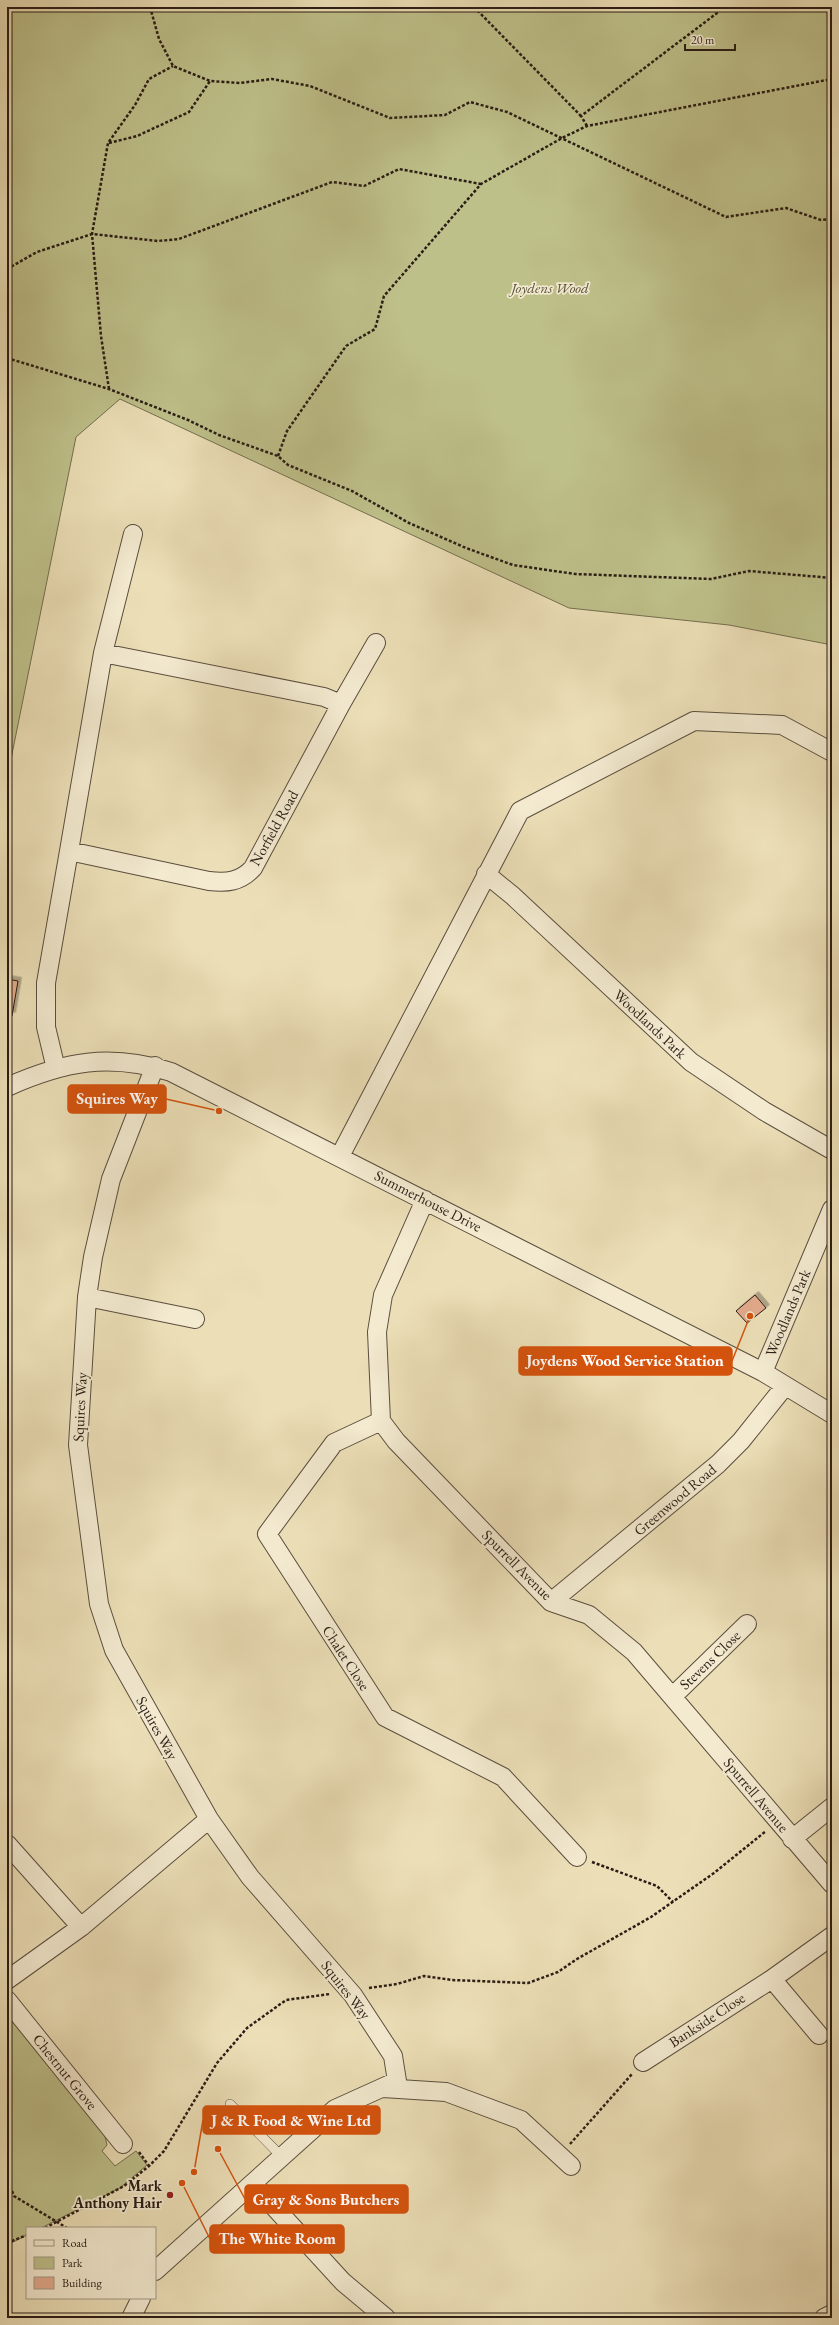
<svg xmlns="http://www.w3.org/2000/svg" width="839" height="2325" font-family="'EB Garamond',serif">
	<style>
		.green { fill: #bec08a; stroke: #746e50 }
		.building { fill: #e3ab8d; stroke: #2a1d15; filter: url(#shadow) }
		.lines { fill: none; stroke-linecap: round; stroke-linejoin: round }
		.service-casing { stroke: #5a4e3e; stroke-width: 10 }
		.minor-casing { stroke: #5a4e3e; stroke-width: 20 }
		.path { stroke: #2a1d15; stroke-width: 2.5; stroke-dasharray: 3 2; stroke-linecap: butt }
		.service { stroke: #f3ead0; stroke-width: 9 }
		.minor { stroke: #f3ead0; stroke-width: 18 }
		.poi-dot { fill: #8f2418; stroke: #f3ead0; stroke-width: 1.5 }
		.labels { text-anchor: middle; stroke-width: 3.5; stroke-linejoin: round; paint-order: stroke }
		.park-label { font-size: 15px; font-style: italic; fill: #564e38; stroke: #f3ead0 }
		.street-label { font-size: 15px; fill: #2a1d15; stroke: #f3ead0 }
		.poi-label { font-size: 15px; font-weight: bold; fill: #2a1d15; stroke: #f3ead0; text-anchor: end }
		.leader { fill: none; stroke: #d5530d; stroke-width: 1.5 }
		.callout-dot { fill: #d5530d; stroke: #f3ead0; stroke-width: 1.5 }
		.callout { fill: #d5530d; stroke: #d5530d; stroke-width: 1.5 }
		.callout-label { font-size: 16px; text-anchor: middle; font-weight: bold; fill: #fff }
	</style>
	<defs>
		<filter id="shadow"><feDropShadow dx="3.5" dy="-3.5" stdDeviation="0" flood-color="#0004"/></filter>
	</defs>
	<rect width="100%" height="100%" fill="#ecdfb7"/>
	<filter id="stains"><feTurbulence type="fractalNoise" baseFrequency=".005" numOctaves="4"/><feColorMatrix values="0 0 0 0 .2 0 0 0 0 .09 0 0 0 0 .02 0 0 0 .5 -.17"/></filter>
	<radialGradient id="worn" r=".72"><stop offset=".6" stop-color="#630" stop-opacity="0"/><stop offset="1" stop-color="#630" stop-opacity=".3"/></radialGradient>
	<!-- green -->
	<path class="green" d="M7,7H832V645L729,625L569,608L120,399L76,437L7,779Z
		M7,2010L104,2132L107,2145L102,2151L115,2166L136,2151L147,2165L120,2188L41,2228H27V2235L7,2245Z"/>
	<!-- building -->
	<path class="building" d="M7,979L18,981L12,1016L7,1015Z
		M755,1295L766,1308L747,1323L736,1311Z"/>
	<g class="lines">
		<!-- service casing -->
		<g class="service-casing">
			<path id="service" d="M230,2104L282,2157"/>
		</g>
		<!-- minor casing -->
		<g class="minor-casing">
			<path id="minor" d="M341,704L376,643
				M69,851L103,653L133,534
				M486,874L513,896L691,1062L764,1111L832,1150
				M155,1066L111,1179L93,1257L87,1297L78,1445L99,1604L114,1650L209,1819L250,1877L353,1995L393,2056L397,2081L335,2109L155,2271
				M56,1069L46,1027V983L69,851L209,881C227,883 240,882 253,868L341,704L324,697L103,653
				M7,1087C65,1061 110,1053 171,1072L763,1372L832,1414
				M340,1156L520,811L694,721L782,725L832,752
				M425,1200L383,1295L377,1332L381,1421L396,1441L551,1602L589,1615L634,1652L832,1884
				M87,1297L195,1319
				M763,1372L832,1209
				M381,1421L334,1443L267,1534L385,1717L503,1777L577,1857
				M551,1602L718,1464L741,1441L785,1386
				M673,1696L747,1624
				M792,1839L832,1807
				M7,1844L81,1927
				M772,1979L819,2035
				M7,1980L81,1927L209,1819
				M7,2000L123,2144
				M643,2062L772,1979L832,1936
				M383,2088L446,2092L521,2120L571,2166
				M254,2185L343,2282L386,2318
				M131,2318L141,2298
				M824,2318L832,2314"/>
		</g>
		<!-- path -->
		<path class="path" d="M150,7L159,39L173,66L210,81L240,83L272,79L310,86L390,118L445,115L470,102L507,112L726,217L786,208L821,220L832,219
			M474,7L581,116
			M587,126L581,116L725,7
			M109,143L137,136L189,112L210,81
			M7,269L37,252L92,234L158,241L179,239L332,182L364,186L399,169L481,184
			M7,358L109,389L188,420L219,435L278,456L288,465L352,491L409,523L466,548L513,565L575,574L711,579L749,571L832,578
			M109,389L101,336L92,234L108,143L135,105L149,79L173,66
			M278,456L287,431L346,346L375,329L384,296L481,184L562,138L587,126L832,79
			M592,1862L657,1886L673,1902
			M369,1988L397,1984L424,1976L452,1980L528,1983L558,1972L577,1959L651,1917L714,1873L766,1831
			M570,2144L632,2074
			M139,2152L149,2166
			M12,2191L14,2196L67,2228
			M45,2228L124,2186L149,2166L164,2151L217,2063L247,2028L286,2000L330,1994
			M7,2243L27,2235"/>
		<!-- service -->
		<use href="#service" class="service"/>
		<!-- minor -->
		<use href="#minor" class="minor"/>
	</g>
	<!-- markers -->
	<circle class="poi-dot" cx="170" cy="2195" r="4"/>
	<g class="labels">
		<!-- park labels -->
		<g class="park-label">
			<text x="550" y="293">Joydens Wood</text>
		</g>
		<!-- street labels -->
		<g class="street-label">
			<text transform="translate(274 828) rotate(-61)" y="5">Norfield Road</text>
			<text transform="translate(650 1024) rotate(43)" y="5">Woodlands Park</text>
			<text transform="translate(428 1201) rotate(27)" y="5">Summerhouse Drive</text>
			<text transform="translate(788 1313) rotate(-67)" y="5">Woodlands Park</text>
			<text transform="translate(80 1407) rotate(-87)" y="5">Squires Way</text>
			<text transform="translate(675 1500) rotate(-40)" y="5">Greenwood Road</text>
			<text transform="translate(517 1565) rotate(45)" y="5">Spurrell Avenue</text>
			<text transform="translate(346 1658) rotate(57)" y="5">Chalet Close</text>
			<text transform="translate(710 1660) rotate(-44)" y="5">Stevens Close</text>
			<text transform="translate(157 1728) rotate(61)" y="5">Squires Way</text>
			<text transform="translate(756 1795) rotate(50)" y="5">Spurrell Avenue</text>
			<text transform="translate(346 1990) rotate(52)" y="5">Squires Way</text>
			<text transform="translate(707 2020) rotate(-33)" y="5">Bankside Close</text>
			<text transform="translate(65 2072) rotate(51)" y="5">Chestnut Grove</text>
		</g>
		<!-- poi labels -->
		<g class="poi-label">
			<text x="162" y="2191">Mark<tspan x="162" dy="17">Anthony Hair</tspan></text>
		</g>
	</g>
	<!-- callouts -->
	<path class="leader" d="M219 1111L166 1099M750 1316L732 1361M194 2172L203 2120M218 2149L245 2199M182 2183L210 2239"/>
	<g class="callout-dot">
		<circle cx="219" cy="1111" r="4"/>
		<circle cx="750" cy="1316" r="4"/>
		<circle cx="194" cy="2172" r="4"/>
		<circle cx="218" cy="2149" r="4"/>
		<circle cx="182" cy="2183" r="4"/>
	</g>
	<g class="callout">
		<rect x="68" y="1085" width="98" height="28" rx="4"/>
		<rect x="519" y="1347" width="213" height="28" rx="4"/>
		<rect x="203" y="2106" width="177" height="28" rx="4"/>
		<rect x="245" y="2185" width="163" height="28" rx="4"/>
		<rect x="210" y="2225" width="134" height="28" rx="4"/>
	</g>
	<g class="callout-label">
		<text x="117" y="1104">Squires Way</text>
		<text x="625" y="1366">Joydens Wood Service Station</text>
		<text x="291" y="2126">J &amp; R Food &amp; Wine Ltd</text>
		<text x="326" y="2205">Gray &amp; Sons Butchers</text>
		<text x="277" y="2244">The White Room</text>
	</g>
	<!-- margin -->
	<rect width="839" height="2325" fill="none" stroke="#ecdfb7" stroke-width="24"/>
	<rect x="8" y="8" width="823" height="2309" fill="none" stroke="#2a1d15" stroke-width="2"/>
	<rect x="12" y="12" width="815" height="2301" fill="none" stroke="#2a1d15"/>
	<!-- legend -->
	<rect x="26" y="2227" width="130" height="72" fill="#f3ead0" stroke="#a39885"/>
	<rect x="34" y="2240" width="20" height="6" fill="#f3ead0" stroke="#a39885"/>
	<text x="62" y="2247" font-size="12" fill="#2a1d15">Road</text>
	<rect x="34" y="2257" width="20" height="12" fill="#bec08a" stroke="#a39885"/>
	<text x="62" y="2267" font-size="12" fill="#2a1d15">Park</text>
	<rect x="34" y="2277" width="20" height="12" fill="#e3ab8d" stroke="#a39885"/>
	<text x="62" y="2287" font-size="12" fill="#2a1d15">Building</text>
	<!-- scale -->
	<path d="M685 44v6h50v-6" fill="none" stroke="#2a1d15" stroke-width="2"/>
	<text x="691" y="44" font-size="12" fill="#2a1d15" stroke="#f3ead0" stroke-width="3" paint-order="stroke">20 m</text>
	<rect width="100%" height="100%" filter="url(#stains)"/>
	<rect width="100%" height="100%" fill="url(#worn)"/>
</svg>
